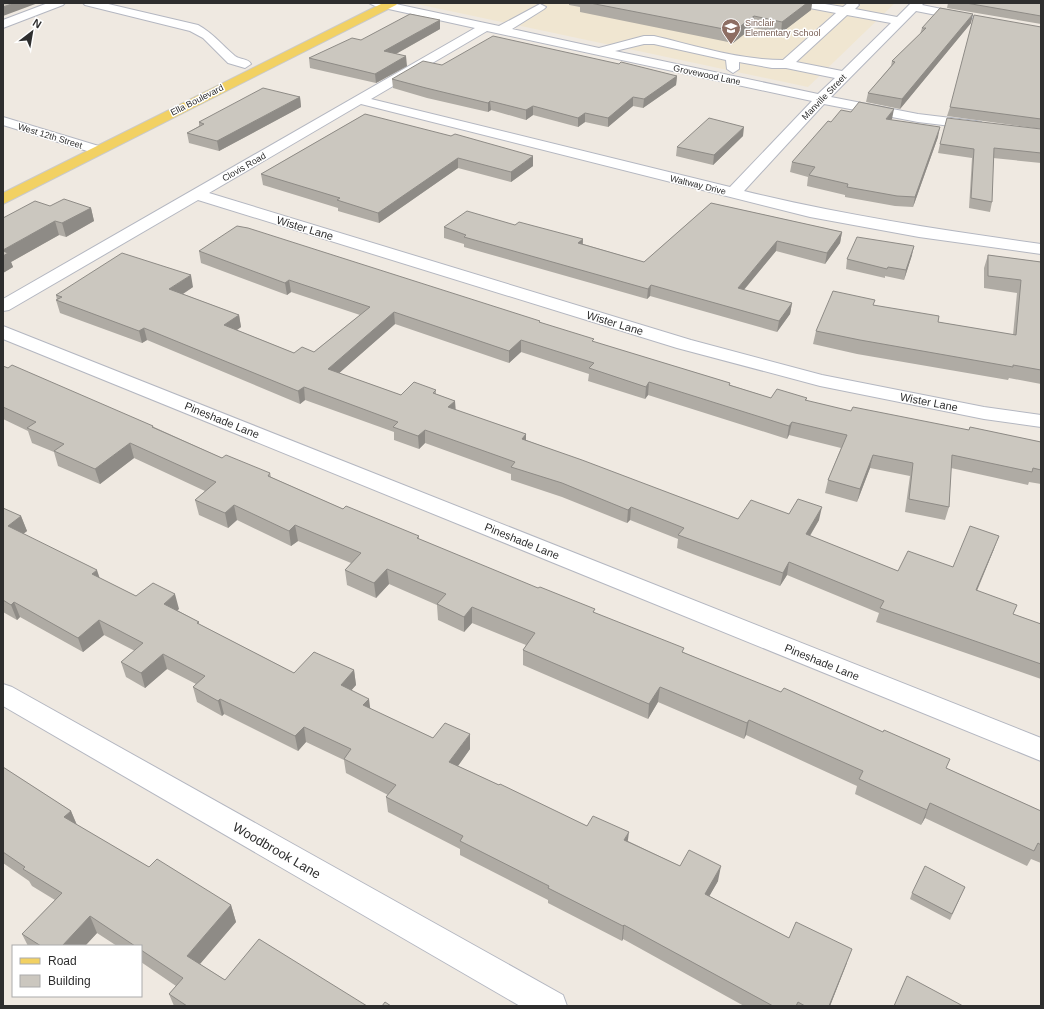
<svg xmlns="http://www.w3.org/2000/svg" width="1044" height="1009" font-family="Arial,sans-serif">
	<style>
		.education { fill: #f0e6d1 }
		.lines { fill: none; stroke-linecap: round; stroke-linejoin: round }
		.minor-casing { stroke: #b4b7c1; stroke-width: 2 }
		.major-casing { stroke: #c9c9c9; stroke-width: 2 }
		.minor { fill: #fff; fill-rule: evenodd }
		.major { fill: #f2d163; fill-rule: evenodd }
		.wall { fill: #afaba4 }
		.shaded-wall { fill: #8e8b86 }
		.building { fill: #cbc7bf; stroke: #8e8b86 }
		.labels { text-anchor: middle; stroke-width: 3; stroke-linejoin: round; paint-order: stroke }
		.far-education-label { font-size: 9px; fill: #785e54; stroke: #fff; text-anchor: start }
		.far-street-label { font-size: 9px; fill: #2e2e2e; stroke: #fff }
		.street-label { font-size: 11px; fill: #2e2e2e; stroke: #fff }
		.near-street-label { font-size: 13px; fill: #2e2e2e; stroke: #fff }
	</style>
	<rect width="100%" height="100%" fill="#efe9e1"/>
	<!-- education -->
	<path class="education" d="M412,3H895L808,87Z"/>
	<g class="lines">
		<!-- minor casing -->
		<g class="minor-casing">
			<path id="minor" d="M48,3H65L63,5L3,28V20Z
				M83,3H104L198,25C213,33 222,45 235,56C240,60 248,58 251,64L245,68L228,63L203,38L190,31L85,5Z
				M369,3H391L499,26L540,4L546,7L544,9L512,29L599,48L644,36H654C696,46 740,60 783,60L836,13L799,6L793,3H819L843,7L848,3H857L859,5L855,9L897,17L911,3H924L922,5L971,15L973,17L971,19L967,21L916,11L831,97L918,114L976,121L981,122L983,125L981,128L976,129L918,122L824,104L744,191C842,215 941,230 1041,244V254L919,237L810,217L361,104L209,193L691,340L822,375L984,407L1041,415V427L984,419L820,386L677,348L198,200L9,310L3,311V299L475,28L375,6ZM847,15L891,23L842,71L796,62ZM487,31L812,101L730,187L371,99ZM644,44H654L726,60L727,69L733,73L739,69V62L772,68H786L835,78L818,94L615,51Z
				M3,117L102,147L104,150L102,153L97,154L3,125Z
				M3,326L1041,738V761L3,339Z
				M3,684L12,687L563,995L567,1006H520L3,706Z"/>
		</g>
		<!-- major casing -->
		<g class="major-casing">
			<path id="major" d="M383,3H398L396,5L3,204V193Z"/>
		</g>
		<!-- minor -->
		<use href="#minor" class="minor"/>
		<!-- major -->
		<use href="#major" class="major"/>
	</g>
	<!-- wall -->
	<path class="wall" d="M569,3H812L811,10L781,33L752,28L733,43L580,12V7L569,5Z
		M948,3H1041V24L947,8Z
		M971,23L900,109L866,102L868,93L891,66L892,61L920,34L922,28Z
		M1041,27V129L947,116L950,107Z
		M440,29L396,54L407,66L376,83L310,68L309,58L361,40Z
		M442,65L677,76L676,85L643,108L633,106L608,127L585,122L578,127L533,115L526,120L491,110L488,112L427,98L393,88L392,79Z
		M300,97L301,107L219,151L189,143L187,133L199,126V122Z
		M365,114L533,166L511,182L458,168L379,223L338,211V208L263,185L261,174Z
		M892,119L891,120L938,137L913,207L895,206L845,197V195L807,186L808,177L790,172L792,162L831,122Z
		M1041,129V163L993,158L992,202L990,212L969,208L972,158L938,153L940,144Z
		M743,136L713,165L676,156L677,147Z
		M711,203L842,232L840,243L825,264L776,251L744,290L792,303L790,314L777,332L650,296L647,299L464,247V244L444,238V227L515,225L583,239V244L644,262Z
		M50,206L91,208L94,221L66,237L59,235L11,262L13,267L3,273Z
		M199,251L540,323L594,342L730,383V385L771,398H807L806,401L851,411L969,430L970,427L1041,442V484L1029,482L1028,485L951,468L949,507L945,520L905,512L910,476L870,468L857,502L825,493L828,480L841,448L789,435L787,439L648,395L645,399L588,381L589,374L521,352L509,363L395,324L339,373L401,395L436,390V394L455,401V410L526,434V440L738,519L789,514L819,520L810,536L898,571L953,567L994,549L977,591L1013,614L1041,624V679L876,622L879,613L787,575L780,586L698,556L677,548L678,539L630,520L627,523L562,497L511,480V474L425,443L419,449L394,440V432L305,400L300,404L147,340L142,343L60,313L56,300H57L56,295L193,287L183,294L239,315L241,327L237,330L294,353L314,352L360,315L291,292L287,295L201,263Z
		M912,255L904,280L885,276V278L846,269L847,259Z
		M988,255L1041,262V384L1009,378L1008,380L857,354L813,344L816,331L874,305L938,322L1013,335L1017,293L984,288V268Z
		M3,366L153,426L154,427L222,458L270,473L271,477L343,509L419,536V539L595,613L946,768L1041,811V863L1031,859L1027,866L925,818L921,825L855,794L857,786L746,735L744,739L658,702L648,719L523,665V650L526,645L472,623L464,632L438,620L437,605L389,584L376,598L347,585L345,570L351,563L298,541L291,546L237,520L228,528L199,515L195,500L205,491L134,458L100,484L58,466L54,452L32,443L28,431L3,419Z
		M3,508L21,516L27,531L23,534L99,578L136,596L179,609L177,610L199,622V624L294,673L354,670L356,685L351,690L370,709L433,738L470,749L458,766L587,826L628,841L680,866L718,881L709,896L789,938L847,963L830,1006H744L623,939L622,941L548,903V900L460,855V849L388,812L386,797L388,795L346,773L344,760L306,742L298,751L224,714L222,716L197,702L193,687L196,684L167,669L145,688L126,677L121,662L135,651L104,635L83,652L20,617L17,620L3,612Z
		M3,765L4,768L71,811L77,825L149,867L231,905L236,922L200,964L225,980L367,1006H174L169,994L176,986L141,962V946H117L97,933L85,946H28L22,934L55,900L32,886L29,881L3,863Z
		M965,887L950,920L910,899L912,893Z"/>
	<!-- shaded-wall -->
	<path class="shaded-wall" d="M14,3H38L3,16V7Z
		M807,3H812L811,10L781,33L782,22Z
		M973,14L971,23L900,109L902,99Z
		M754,16L752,28L733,43L734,31Z
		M440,20V29L385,60L384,51Z
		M406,56L407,66L376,83L375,74Z
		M677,76L676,85L643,108L644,99Z
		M300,97L301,107L219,151L217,141Z
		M633,97V106L608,127V118Z
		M490,101L491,110L488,112V103Z
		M533,106V115L526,120V110Z
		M894,109L892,119L884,129L886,119Z
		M585,113V122L578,127V118Z
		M744,127L743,136L713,165L714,155Z
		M940,127L938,137L913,207L915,197Z
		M533,156V166L511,182V172Z
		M458,158V168L379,223L378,213Z
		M91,208L94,221L66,237L62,223Z
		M55,221L59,235L11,262L13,267L3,273V250Z
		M842,232L840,243L825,264L827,253Z
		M583,239L582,249L578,243Z
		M777,241L776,251L736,299L738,288Z
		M914,246L912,255L904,280L906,270Z
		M191,275L193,287L172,301L169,289Z
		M289,280L291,292L287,295L285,283Z
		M651,285L650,296L647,299L648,289Z
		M792,303L790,314L777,332L779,321Z
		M394,312L395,324L329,382L328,369Z
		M239,315L241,327L226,337L224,325Z
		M144,328L147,340L142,343L139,331Z
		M521,340V352L509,363V351Z
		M649,382L648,395L645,399L646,387Z
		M304,387L305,400L300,404L298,391Z
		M455,401L456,413L448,407Z
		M792,422L789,435L787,439L789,426Z
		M425,430V443L419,449L418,436Z
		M526,434V447L522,439Z
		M130,443L134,458L100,484L95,469Z
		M873,455L870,468L857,502L860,489Z
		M234,505L237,520L228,528L225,513Z
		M631,507L630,520L627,523L628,510Z
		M822,507L819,520L803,547L806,534Z
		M21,516L27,531L14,541L8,526Z
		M295,525L298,541L291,546L289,531Z
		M999,536L994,549L971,604L976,590Z
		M789,562L787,575L780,586L783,573Z
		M387,569L389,584L376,598L374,583Z
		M97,570L102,585L92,574Z
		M175,594L179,609L168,618L164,604Z
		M14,602L20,617L17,620L11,605Z
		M472,607V623L464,632V617Z
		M99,620L104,635L83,652L78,638Z
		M163,654L167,669L145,688L141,673Z
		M354,670L356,685L343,700L341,685Z
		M660,687L658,702L648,719L649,704Z
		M220,699L224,714L222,716L218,701Z
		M369,699L371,714L363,705Z
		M749,720L746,735L744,739L747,723Z
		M304,727L306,742L298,751L295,736Z
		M470,734V749L450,777L449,762Z
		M930,803L925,818L921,825L927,810Z
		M71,811L78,828L64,817Z
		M629,832L627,847L624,840Z
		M721,866L718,881L702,909L705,894Z
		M231,905L236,922L193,972L187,956Z
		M90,916L97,933L85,946H62Z
		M624,925L623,939L622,941L623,926Z
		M852,949L830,1006H829Z"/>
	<!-- building -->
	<path class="building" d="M3,3H14L3,7Z
		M590,3H807L782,22L754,16L734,31Z
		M966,3H1041V16Z
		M940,8L973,14L902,99L868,93L895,62L892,61L926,28H922Z
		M410,14L440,20L384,51L406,56L375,74L309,58L352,38L361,40Z
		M974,15L1041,27V119L950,107Z
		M493,36L619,64L621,62L677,76L644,99L633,97L608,118L585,113L578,118L533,106L526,110L490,101L488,103L426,88L392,79L423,61L442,65Z
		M263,88L300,97L217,141L187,133L204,124L199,122Z
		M859,102L894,109L886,119L940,127L915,197L897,196L847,187L848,184L809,175L815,167L792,162L828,121L831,122L841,110L851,112Z
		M365,114L451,136L455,134L533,156L511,172L458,158L378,213L337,200L340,198L261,174Z
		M709,118L744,127L714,155L677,147Z
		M947,118L1041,129V153L994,148L992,202L971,198L974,149L940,144Z
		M64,199L91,208L62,223L55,221L3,250V218L35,201L50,206Z
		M711,203L842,232L827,253L777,241L738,288L792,303L779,321L651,285L648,289L464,237L466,235L444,227L467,211L515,225L519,222L583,239L578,243L644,262Z
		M237,226L248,228L540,321L539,322L594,339L592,341L730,383L729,385L771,398L777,389L807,398L805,400L851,411L853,407L969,430L970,427L1041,442V470L1033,468L1032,472L952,455L949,507L909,499L913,463L873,455L860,489L828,480L847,435L792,422L789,426L649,382L646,387L589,368L594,363L521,340L509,351L394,312L328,369L401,395L414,382L436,390L433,393L455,401L448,407L526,434L522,439L582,460L738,519L751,500L789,514L798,499L822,507L806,534L898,571L908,551L953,567L970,526L999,536L976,590L1017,605L1013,614L1041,624V664L880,608L884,601L789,562L783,573L700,543L678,535L684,528L631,507L628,510L562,483L511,467L515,462L425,430L418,436L393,427L398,422L304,387L298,391L144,328L139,331L56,300L62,297L56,295L122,253L191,275L169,289L239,315L224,325L294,353L302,347L314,352L370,307L289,280L285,283L199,251Z
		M857,237L914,246L906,270L888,267L887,269L847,259Z
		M3,251L8,253L3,256Z
		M988,255L1041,262V370L1013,365V367L860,340L816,331L833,291L875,300L873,305L939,316L938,322L1016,335L1021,280L988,276Z
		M12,365L153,426L152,427L222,458L226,455L270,473L268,476L343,509L346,506L419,536L417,538L538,588L540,587L595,609L593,612L684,648L682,652L781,692L784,688L883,732L884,730L950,759L946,768L1041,811V845L1038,843L1034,851L930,803L927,810L859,779L863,771L749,720L747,723L660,687L649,704L523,650L535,633L472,607L464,617L437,604L446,594L387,569L374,583L345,570L361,553L295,525L289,531L234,505L225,513L195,500L216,482L130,443L95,469L54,451L64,444L27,428L36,422L3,407V366L8,368Z
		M3,508L21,516L8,526L97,570L92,574L136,596L153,583L175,594L164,604L199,622L197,623L294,673L314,652L354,670L341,685L369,699L363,705L433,738L445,723L470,734L449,762L499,785L500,784L587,826L593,816L629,832L624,840L680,866L689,850L721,866L705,894L789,938L796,922L852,949L829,1006H805L798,1002L796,1006H773L624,925L623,926L548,888L549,886L460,841L463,836L386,797L396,785L344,759L351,749L304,727L295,736L220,699L218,701L193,687L205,676L163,654L141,673L121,662L143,643L99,620L78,638L14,602L11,605L3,600Z
		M3,767L71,811L64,817L149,867L157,859L231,905L187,956L225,980L259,939L367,1006H187L169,994L183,978L141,950V946H135L90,916L62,946H41L22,934L62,893L23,869L25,867L3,852Z
		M925,866L965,887L952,914L912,893Z
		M907,976L963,1006H894Z
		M385,1002L391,1006H382Z"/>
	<!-- icons -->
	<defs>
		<g id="school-pin" transform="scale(1)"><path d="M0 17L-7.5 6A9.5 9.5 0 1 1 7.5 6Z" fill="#8d6e63" stroke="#fff"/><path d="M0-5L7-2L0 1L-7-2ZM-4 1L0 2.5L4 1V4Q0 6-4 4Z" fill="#fff"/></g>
	</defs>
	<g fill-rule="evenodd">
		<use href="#school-pin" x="731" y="28"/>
	</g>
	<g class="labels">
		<!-- far-education labels -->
		<g class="far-education-label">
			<text x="745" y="26">Sinclair<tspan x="745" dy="10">Elementary School</tspan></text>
		</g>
		<!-- far-street labels -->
		<g class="far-street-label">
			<text transform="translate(707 75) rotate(12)" y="3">Grovewood Lane</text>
			<text transform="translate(824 97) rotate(-46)" y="3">Manville Street</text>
			<text transform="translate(197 100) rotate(-27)" y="3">Ella Boulevard</text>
			<text transform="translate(50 136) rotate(17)" y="3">West 12th Street</text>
			<text transform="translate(244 167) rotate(-30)" y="3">Clovis Road</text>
			<text transform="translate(698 185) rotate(14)" y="3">Waltway Drive</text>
		</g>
		<!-- street labels -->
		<g class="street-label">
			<text transform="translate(305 228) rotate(17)" y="4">Wister Lane</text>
			<text transform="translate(615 323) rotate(17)" y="4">Wister Lane</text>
			<text transform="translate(929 402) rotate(11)" y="4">Wister Lane</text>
			<text transform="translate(222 420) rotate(22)" y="4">Pineshade Lane</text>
			<text transform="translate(522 541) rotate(22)" y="4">Pineshade Lane</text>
			<text transform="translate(822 662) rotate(22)" y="4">Pineshade Lane</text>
		</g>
		<!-- near-street labels -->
		<g class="near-street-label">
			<text transform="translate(277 850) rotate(30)" y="5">Woodbrook Lane</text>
		</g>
	</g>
	<!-- border -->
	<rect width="1044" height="1009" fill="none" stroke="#2e2e2e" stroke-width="8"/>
	<!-- legend -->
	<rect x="12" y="945" width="130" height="52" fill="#ffffff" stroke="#ababab"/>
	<rect x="20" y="958" width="20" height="6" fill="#f2d163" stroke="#ababab"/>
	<text x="48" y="965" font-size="12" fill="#2e2e2e">Road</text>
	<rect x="20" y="975" width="20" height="12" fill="#cbc7bf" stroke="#ababab"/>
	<text x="48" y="985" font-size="12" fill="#2e2e2e">Building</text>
	<!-- north arrow -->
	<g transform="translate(32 32) rotate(31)" stroke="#ffffff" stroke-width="3" paint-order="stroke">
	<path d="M0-3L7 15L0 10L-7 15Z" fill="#2e2e2e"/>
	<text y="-6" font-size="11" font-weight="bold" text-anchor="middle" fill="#2e2e2e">N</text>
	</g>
</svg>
